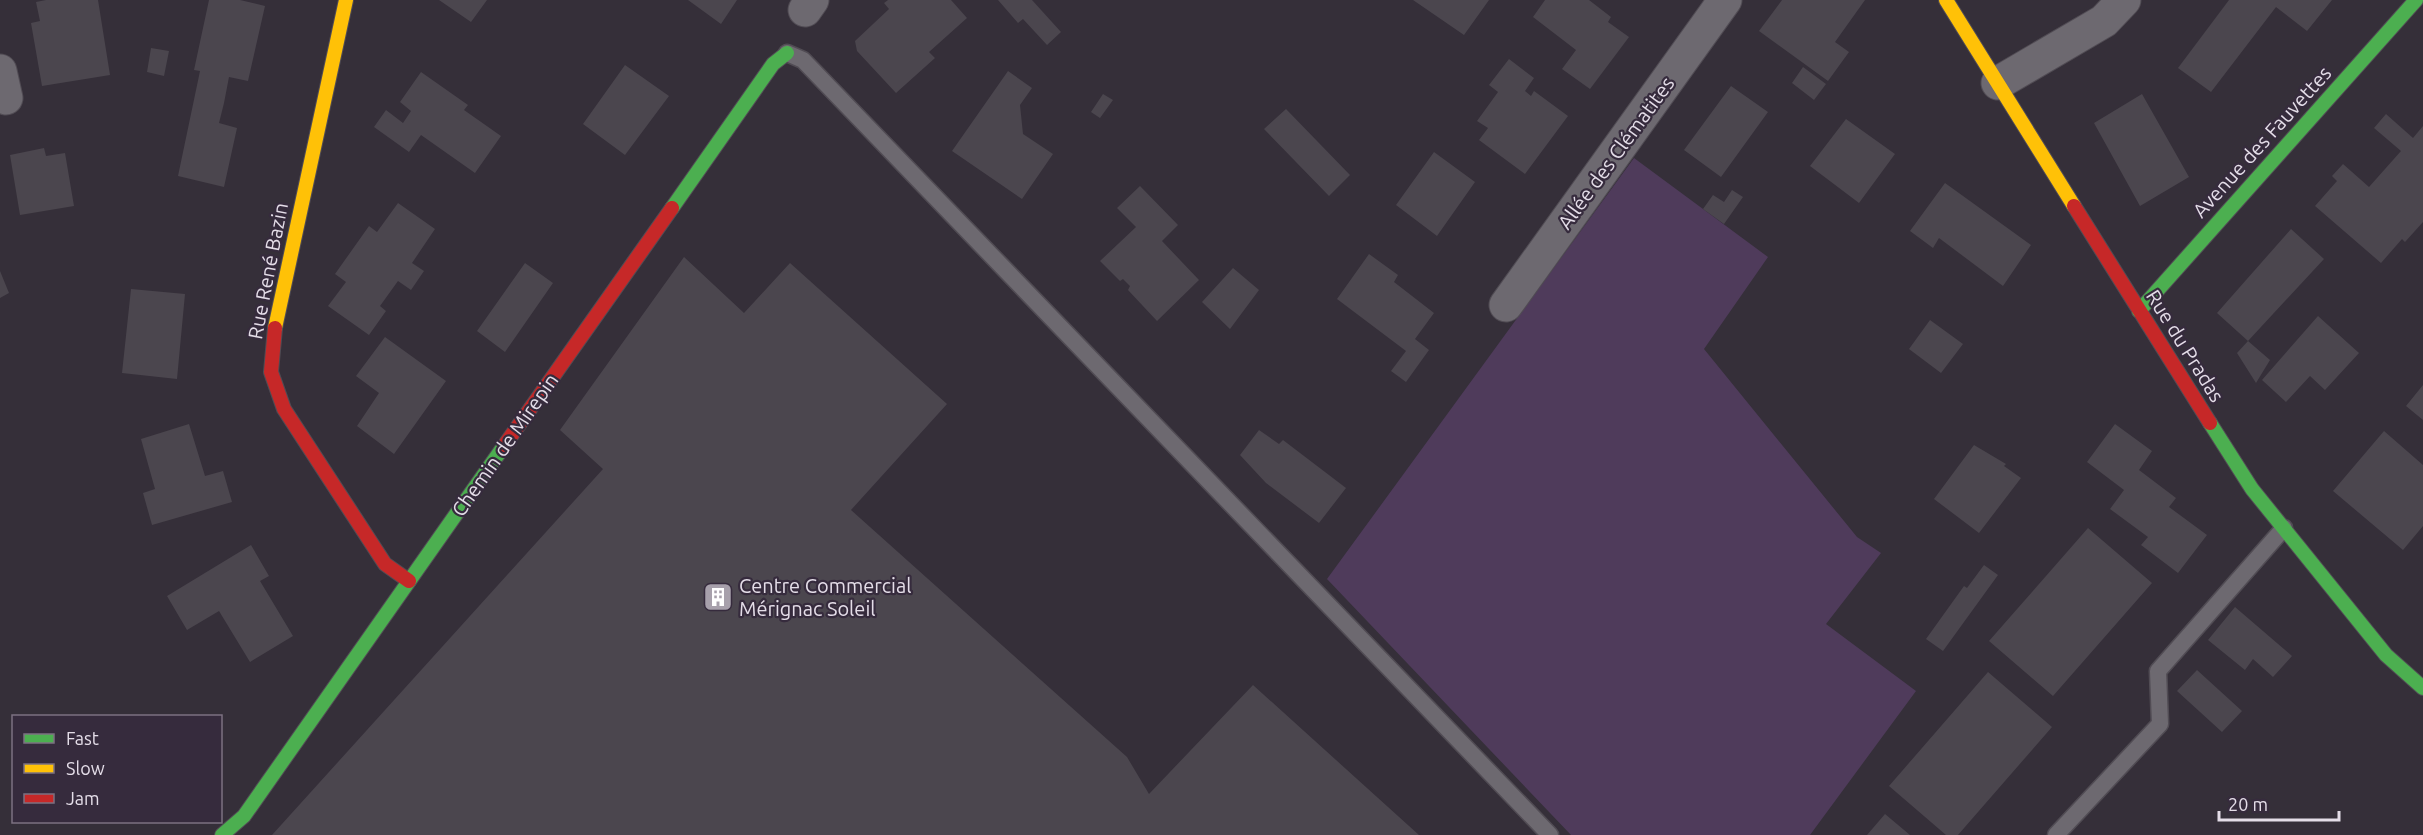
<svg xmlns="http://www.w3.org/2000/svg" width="2423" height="835" font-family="Ubuntu,sans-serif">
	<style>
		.green { fill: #4f3b5b }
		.building { fill: #4b464e }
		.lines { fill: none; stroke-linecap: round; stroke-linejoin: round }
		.lane-casing { stroke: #514c54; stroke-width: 19 }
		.street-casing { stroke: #514c54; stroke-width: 35 }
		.fast-casing { stroke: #514c54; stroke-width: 16 }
		.slow-casing { stroke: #514c54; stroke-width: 16 }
		.jam-casing { stroke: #514c54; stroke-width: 16 }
		.lane { stroke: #6d6970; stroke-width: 16 }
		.street { stroke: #6d6970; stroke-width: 33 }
		.fast { stroke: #4caf50; stroke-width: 14 }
		.slow { stroke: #ffc107; stroke-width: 14 }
		.jam { stroke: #c62828; stroke-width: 14 }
		.labels { text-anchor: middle; stroke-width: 4.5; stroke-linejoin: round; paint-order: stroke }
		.street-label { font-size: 20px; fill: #e4dde8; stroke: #362b3d }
		.poi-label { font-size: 20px; fill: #e4dde8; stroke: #362b3d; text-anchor: start }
	</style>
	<rect width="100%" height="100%" fill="#352f39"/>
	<!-- green -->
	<path class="green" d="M1634,158L1768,257L1704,349L1857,537L1881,553L1826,624L1916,691L1810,835H1571L1327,579Z"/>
	<!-- building -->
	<path class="building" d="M46,0H98L110,75L42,86L31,23L40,21L36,2Z
		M209,0H240L265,6L248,81L229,77L224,103L219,123L237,128L224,187L178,176L200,71L194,70Z
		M439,0H487L471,22Z
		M688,0H737L721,24Z
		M888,0H951L967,18L929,52L935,58L896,93L857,51L855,41L889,9L884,3Z
		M998,0H1032L1061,32L1047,45L1023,19L1018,23Z
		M1413,0H1489L1464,35Z
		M1545,0H1589L1611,17L1608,22L1629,37L1590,89L1562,69L1576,50L1533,17Z
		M1782,0H1865L1835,42L1849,52L1828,81L1759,31Z
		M2229,0H2332L2307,31L2276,7L2211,92L2178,68Z
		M151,48L169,51L164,76L147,72Z
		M1509,59L1534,78L1525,91L1531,96L1534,91L1568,116L1525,174L1479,140L1488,128L1477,121L1498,92L1489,85Z
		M625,65L669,96L625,155L583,124Z
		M1803,67L1826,84L1814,100L1792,83Z
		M1008,71L1032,88L1020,105L1023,134L1053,154L1022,199L952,151Z
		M421,72L468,105L464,110L501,136L475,173L421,135L409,152L374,127L386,110L403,123L411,111L400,102Z
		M1731,86L1768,112L1721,177L1684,150Z
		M1103,94L1113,100L1100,118L1091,112Z
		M2142,94L2189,177L2140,206L2094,123Z
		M1286,109L1350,175L1329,196L1264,129Z
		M2386,114L2413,138L2423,126V222L2405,242L2402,239L2381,263L2315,206L2337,181L2332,176L2343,164L2369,187L2401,151L2374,128Z
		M1846,119L1895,154L1859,203L1810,166Z
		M44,148L46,156L65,153L74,206L20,215L10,155Z
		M1434,152L1475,182L1437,236L1396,205Z
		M1945,183L2031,245L2003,286L1939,238L1933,248L1910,231Z
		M1140,186L1178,225L1162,241L1199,280L1157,321L1128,290L1130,286L1123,279L1120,281L1100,261L1136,227L1117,208Z
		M1732,190L1743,197L1724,224L1703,209L1713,195L1724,202Z
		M398,203L435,229L412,263L424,271L411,290L398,281L380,306L386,311L369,335L328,306L346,282L335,274L369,226L377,232Z
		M2291,229L2324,259L2248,341L2270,360L2256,383L2237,353L2248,341L2217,313Z
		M1369,254L1398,275L1394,282L1434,313L1415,339L1429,350L1406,382L1391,371L1406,351L1337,299Z
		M684,257L744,313L790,263L947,404L851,510L1127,757L1149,794L1253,685L1419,835H272L603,469L560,430Z
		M525,263L553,283L505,352L477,331Z
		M1233,268L1259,290L1230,329L1202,302Z
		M0,271L9,293L0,298Z
		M131,289L185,294L177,379L122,373Z
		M2318,316L2359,353L2325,390L2310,376L2286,402L2262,380Z
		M1930,320L1963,344L1941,373L1909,349Z
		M385,337L446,381L394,454L357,426L379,393L356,376Z
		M2423,385V420L2406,406Z
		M189,424L205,476L223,471L232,502L152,525L143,493L155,489L141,439Z
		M2115,424L2152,451L2139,470L2176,498L2169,507L2207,535L2178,573L2141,545L2148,537L2110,509L2124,490L2087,462Z
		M1259,430L1279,444L1283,440L1346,488L1319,523L1266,483L1240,455Z
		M2384,431L2423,465V526L2403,550L2333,491Z
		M1974,445L2006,464L2004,466L2021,478L1979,533L1934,499Z
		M2088,528L2152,583L2053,696L1989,641Z
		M251,545L269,576L260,581L293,636L250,662L219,611L187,630L167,596Z
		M1984,565L1998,575L1943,651L1926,639L1964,586L1967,588Z
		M2235,607L2292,656L2273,677L2253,659L2245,670L2208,640Z
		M2197,670L2242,711L2222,732L2177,691Z
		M1988,672L2052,727L1958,835H1946L1889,786Z
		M1885,814L1910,835H1867Z"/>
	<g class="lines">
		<!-- lane casing -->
		<g class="lane-casing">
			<path id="lane" d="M787,53L803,60L1550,835
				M2056,835L2160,724L2158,671L2284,528"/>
		</g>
		<!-- street casing -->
		<g class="street-casing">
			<path id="street" d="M805,10L812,0
				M0,71L6,98
				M1998,83L2104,21L2124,0
				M1506,305L1725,0"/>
		</g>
		<!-- fast casing -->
		<g class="fast-casing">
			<path id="fast" d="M672,208L773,64L787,53
				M2139,311L2416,0
				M2210,423L2252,489L2386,655L2423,688
				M222,835L244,816L504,446"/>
		</g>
		<!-- slow casing -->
		<g class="slow-casing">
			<path id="slow" d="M1946,0L2074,206
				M275,328L346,0"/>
		</g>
		<!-- jam casing -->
		<g class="jam-casing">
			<path id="jam" d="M2074,206L2210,423
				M275,328L271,372L284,409L385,564L409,581
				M504,446L672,208"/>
		</g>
		<!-- lane -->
		<use href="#lane" class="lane"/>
		<!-- street -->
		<use href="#street" class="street"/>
		<!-- fast -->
		<use href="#fast" class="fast"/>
		<!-- slow -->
		<use href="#slow" class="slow"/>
		<!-- jam -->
		<use href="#jam" class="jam"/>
	</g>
	<!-- icons -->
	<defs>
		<g id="building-square" transform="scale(1.5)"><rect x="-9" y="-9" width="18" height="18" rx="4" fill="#a7a0ab" stroke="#362b3d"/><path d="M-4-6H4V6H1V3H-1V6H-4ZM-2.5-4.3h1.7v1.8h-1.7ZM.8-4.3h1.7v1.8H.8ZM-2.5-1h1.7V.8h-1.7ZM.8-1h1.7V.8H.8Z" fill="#fff"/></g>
	</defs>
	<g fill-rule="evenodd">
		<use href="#building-square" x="718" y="597"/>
	</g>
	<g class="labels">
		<!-- street labels -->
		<g class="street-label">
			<text transform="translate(2262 142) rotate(-48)" y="7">Avenue des Fauvettes</text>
			<text transform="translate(1616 153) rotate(-54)" y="7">Allée des Clématites</text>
			<text transform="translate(268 271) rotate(-79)" y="7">Rue René Bazin</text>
			<text transform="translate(2185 346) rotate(58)" y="7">Rue du Pradas</text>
			<text transform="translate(505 445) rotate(-55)" y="7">Chemin de Mirepin</text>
		</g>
		<!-- poi labels -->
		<g class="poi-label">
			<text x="739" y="593">Centre Commercial<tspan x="739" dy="23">Mérignac Soleil</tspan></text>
		</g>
	</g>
	<!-- legend -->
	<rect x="12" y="715" width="210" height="108" fill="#362b3d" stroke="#7c7281" stroke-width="1.5"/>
	<rect x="24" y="734" width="30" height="9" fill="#4caf50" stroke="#7c7281" stroke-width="1.5"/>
	<text x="66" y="745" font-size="18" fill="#e4dde8">Fast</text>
	<rect x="24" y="764" width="30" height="9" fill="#ffc107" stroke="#7c7281" stroke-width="1.5"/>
	<text x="66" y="775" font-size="18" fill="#e4dde8">Slow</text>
	<rect x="24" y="794" width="30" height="9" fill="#c62828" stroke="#7c7281" stroke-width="1.5"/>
	<text x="66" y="805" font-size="18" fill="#e4dde8">Jam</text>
	<!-- scale -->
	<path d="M2219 811v9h120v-9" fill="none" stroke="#e4dde8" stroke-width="3"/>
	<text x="2228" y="811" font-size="18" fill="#e4dde8" stroke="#362b3d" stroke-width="4.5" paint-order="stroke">20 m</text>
</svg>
